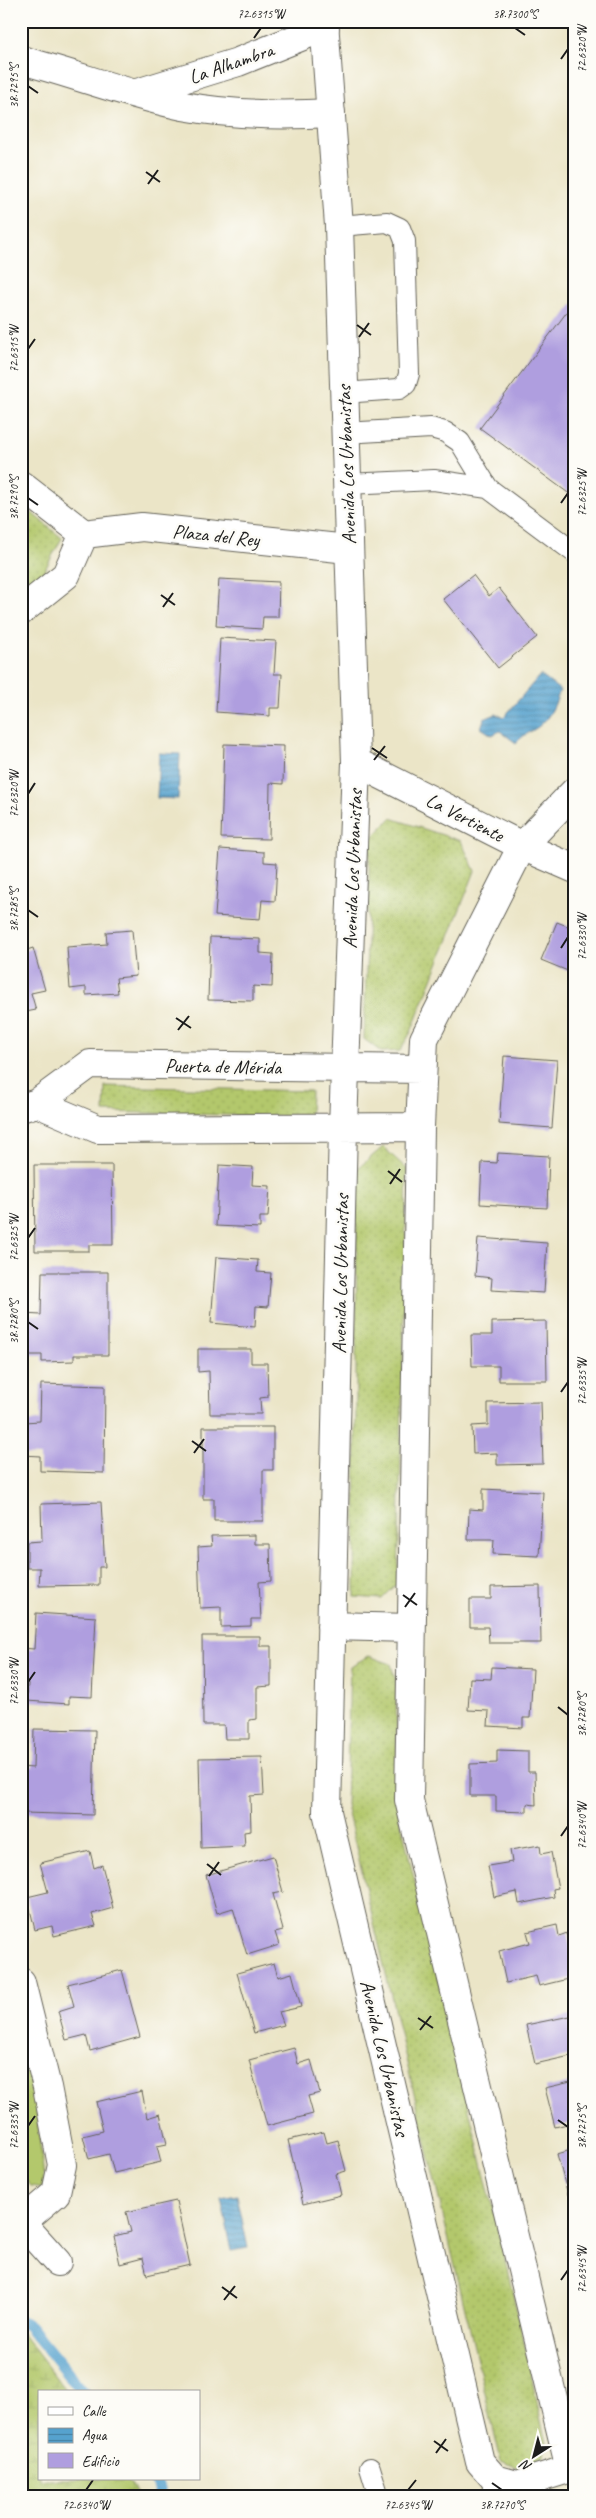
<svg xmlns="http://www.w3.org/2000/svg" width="596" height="2518" font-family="Caveat,sans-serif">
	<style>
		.grass { fill: url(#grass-dots); stroke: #687244 }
		.wetland { fill: url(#wetland-marsh); stroke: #687244 }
		.park { fill: #b3c86c; stroke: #687244 }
		.water { fill: url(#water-rules); stroke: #395f75 }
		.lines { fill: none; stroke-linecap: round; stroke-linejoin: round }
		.stream { stroke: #56a2ce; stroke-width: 12 }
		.building { fill: #af9edf }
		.lane-casing { stroke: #646258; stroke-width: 22 }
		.street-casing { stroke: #646258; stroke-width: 30 }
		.secondary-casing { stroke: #646258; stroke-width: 30 }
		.lane { stroke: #fff; stroke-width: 20 }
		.street { stroke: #fff; stroke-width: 28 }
		.secondary { stroke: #fff; stroke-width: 28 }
		.ticks { fill: none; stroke: #1c1c1c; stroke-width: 2 }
		.labels { text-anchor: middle; stroke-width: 5; stroke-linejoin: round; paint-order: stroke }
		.street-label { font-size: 20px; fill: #1c1c1c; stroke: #fdfcf7 }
		.neatline { fill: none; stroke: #1c1c1c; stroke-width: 2 }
		.ticks-label { font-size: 12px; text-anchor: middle; fill: #1c1c1c }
	</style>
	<defs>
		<pattern id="grass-dots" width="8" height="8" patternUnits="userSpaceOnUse" patternTransform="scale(1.25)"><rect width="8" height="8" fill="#b3c86c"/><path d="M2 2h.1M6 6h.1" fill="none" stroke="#99ab5d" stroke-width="1.8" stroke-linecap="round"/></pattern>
		<pattern id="wetland-marsh" width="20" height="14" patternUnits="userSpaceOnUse" patternTransform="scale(1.25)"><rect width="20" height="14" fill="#b3c86c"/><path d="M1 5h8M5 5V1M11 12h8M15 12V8" fill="none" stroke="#99ab5d"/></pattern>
		<pattern id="water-rules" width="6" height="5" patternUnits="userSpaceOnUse" patternTransform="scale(1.25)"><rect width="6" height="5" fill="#56a2ce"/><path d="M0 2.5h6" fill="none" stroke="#4683a6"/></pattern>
	</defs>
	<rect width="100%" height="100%" fill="#fdfcf7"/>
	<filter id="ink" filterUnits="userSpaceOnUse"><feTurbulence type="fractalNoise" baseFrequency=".02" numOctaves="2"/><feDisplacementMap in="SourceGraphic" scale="10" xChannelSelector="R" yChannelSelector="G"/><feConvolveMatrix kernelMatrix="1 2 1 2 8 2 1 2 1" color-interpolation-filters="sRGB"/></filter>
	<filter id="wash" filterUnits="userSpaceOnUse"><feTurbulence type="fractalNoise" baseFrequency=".0096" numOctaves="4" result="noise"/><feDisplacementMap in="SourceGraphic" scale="20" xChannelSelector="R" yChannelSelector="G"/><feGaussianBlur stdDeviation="1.12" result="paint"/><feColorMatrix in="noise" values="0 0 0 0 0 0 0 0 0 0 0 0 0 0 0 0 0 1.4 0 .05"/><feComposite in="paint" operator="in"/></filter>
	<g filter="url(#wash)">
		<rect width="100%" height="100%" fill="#ebe5c7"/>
		<!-- grass -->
		<path class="grass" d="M21,504L62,538L43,573L21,591Z
			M391,818L461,841L475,871L411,1032L400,1051L381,1052L364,1039L370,840Z
			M105,1086L311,1091L310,1117L104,1112Z
			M383,1147L407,1169L398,1583L382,1599L355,1597L357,1169Z
			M369,1656L391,1664L396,1682L397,1806L522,2332L547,2449L538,2465L528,2471L501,2461L346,1805L350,1666Z"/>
		<!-- wetland -->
		<path class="wetland" d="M21,2332L67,2392H39V2479H127L139,2497H21Z"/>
		<!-- park -->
		<path class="park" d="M21,2045L34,2090L45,2188L31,2186L21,2175Z"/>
		<!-- water -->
		<path class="water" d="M540,675L560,690C556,703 550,718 538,727C529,733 523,735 516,743L500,731L492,735L481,728L484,719L496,714L504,717Z
			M159,753L180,754L178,799L157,798Z
			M237,2195L248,2248L232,2251L221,2198Z"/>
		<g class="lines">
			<!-- stream -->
			<path class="stream" d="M21,2321L29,2326L83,2392
				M155,2479L161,2497"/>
		</g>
		<g id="blocks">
			<!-- building -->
			<path class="building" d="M575,301V498L480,428Z
				M473,575L489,596L499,588L537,637L498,668L443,599Z
				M219,579L279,582L278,617H263L262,629L216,626Z
				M220,638L276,641L274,674H282L280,708H270V716L216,712Z
				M224,744L284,746L283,784L270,783L269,839L221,838Z
				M220,849L264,852V862L277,863L275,901L262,900L260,919L215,916Z
				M557,922L575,929V974L541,960Z
				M132,930L136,976L116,978L118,993L86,995V987L70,989L67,947L107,944L106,932Z
				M210,937L260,939V953L273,954L272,987L253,986V1001L208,1000Z
				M33,948L45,990L31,993L36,1010L21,1013V952Z
				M504,1056L557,1060L552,1128L499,1124Z
				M498,1153L549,1156L547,1208L480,1204L482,1162L497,1163Z
				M34,1165H112L113,1245H89V1251H35Z
				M219,1165L253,1167L252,1185L270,1186L268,1217H260V1228L216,1226Z
				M478,1238L547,1243L544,1293L491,1290L492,1278L475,1276Z
				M216,1257L258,1260L257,1272L271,1273L268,1307L256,1306L255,1327L211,1323Z
				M42,1272H108V1355H74V1361L42,1362V1355H23V1314L41,1315Z
				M546,1321L547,1381H499V1366H472L471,1335H492V1322Z
				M198,1349H251V1363H267L268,1397L260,1398L261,1414H210L209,1371L198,1372Z
				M41,1384L105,1386L104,1473L40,1471V1456L23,1455L24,1422L40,1421Z
				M541,1402L543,1464L497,1465V1453L473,1454L472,1426L488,1425V1403Z
				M203,1427H273V1470H263V1521H214V1499H203Z
				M483,1489L543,1492L539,1556L493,1554L494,1540H468L469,1509L483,1510Z
				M101,1502L105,1567H99V1585L39,1586L40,1568H27V1542L42,1541L41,1504Z
				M255,1535V1544H270L271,1581L259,1582L261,1619H251V1626L221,1627V1607L200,1608L198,1547L212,1546L211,1536Z
				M540,1586L541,1643H489L488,1627H470V1599H491V1587Z
				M36,1613L96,1617L92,1697L69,1696V1704L27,1701L28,1683H21V1648L34,1649Z
				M202,1636H260V1646H271V1686L257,1687V1719L249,1720V1739H225L224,1725H203Z
				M492,1667L533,1669L530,1718H523V1728L488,1726L489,1711L468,1710L470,1678L491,1679Z
				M34,1729L95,1730L93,1815L24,1813V1799H21V1767L33,1768Z
				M497,1750L528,1751V1772H535L536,1805L527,1804V1812L496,1811V1796H470V1764L497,1763Z
				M262,1757L264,1795L250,1796L251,1831L244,1832L245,1846L201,1848L199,1758Z
				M540,1845L541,1854L551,1852L558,1888L553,1889L554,1897L519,1904L517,1892L494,1897L488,1866L512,1862L510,1850Z
				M90,1851L94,1868L102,1865L113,1908L92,1914L96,1926L54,1936L52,1926L35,1930L27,1897L48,1892L40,1863Z
				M273,1856L283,1892L273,1894L283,1930L275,1932L279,1945L247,1955L233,1908L217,1913L206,1875Z
				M557,1925L559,1936L567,1933L575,1968L570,1970L572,1978L539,1986L536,1976L506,1983L499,1951L530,1943L527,1932Z
				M274,1963L278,1977L292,1973L301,2007L279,2012L284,2025L254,2033L237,1973Z
				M122,1970L140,2037L90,2051L86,2035L66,2040L58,2011L74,2006L68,1984Z
				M575,2015V2055L535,2064L526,2025Z
				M294,2048L298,2064L311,2060L320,2093L308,2096L313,2114L267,2126L249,2060Z
				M575,2081V2122L555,2127L545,2088Z
				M142,2091L147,2118L160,2114L167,2144L157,2146L161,2162L114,2173L109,2154L89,2159L83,2136L103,2131L96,2102Z
				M324,2132L327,2143L338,2140L346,2171L336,2174L341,2195L303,2204L288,2140Z
				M575,2149V2193L568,2195L557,2154Z
				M176,2201L190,2265L147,2275L143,2258L120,2264L114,2236L131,2232L126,2212Z"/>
		</g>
	</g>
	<g filter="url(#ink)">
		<use href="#blocks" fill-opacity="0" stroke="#646258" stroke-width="1"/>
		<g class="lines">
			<!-- lane casing -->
			<g class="lane-casing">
				<path id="lane" d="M339,226L387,222L400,228L405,241L409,374L406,384L399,389L343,393
					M344,433L431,428L445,432L460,442L488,488L575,553
					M347,484L434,480L488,488
					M370,2468L379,2497
					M491,2497L495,2479"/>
			</g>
			<!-- street casing -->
			<g class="street-casing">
				<path id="street" d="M21,60C75,74 128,95 183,106C232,115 281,116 331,113
					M137,93L238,62L325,27
					M21,485L84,534
					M21,611L66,575L84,534L142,527L348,549
					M356,762L343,1127L327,1812L480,2462L495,2479L517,2485L575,2467
					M37,1103L98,1129L420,1127
					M21,1108L37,1103L90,1064L421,1069
					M331,1626L411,1628
					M21,1982L47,2087L62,2165L56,2193L22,2222
					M21,2222L57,2262
					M570,2469L409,1800L420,1127L424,1039L522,846L575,791"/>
			</g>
			<!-- secondary casing -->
			<g class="secondary-casing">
				<path id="secondary" d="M324,21L339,226L356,762L522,846L575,869"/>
			</g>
			<!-- lane -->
			<use href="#lane" class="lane"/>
			<!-- street -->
			<use href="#street" class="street"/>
			<!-- secondary -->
			<use href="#secondary" class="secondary"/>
		</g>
	</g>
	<!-- ticks -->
	<path class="ticks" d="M515,28L525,35M254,38L261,28M561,59L568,49M28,86L38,93M146,172L160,182M148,184L158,170M357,325L371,335M359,337L369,323M28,349L35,339M28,498L38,505M561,503L568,493M161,595L175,605M163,607L173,593M372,748L387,758M374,760L385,746M28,794L35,783M28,910L38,917M561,948L568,937M176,1018L191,1028M178,1030L189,1016M388,1171L402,1182M390,1184L400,1169M28,1238L35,1228M28,1322L38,1329M561,1392L568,1382M192,1441L206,1451M194,1453L204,1439M403,1595L417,1605M405,1607L415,1593M28,1682L35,1672M558,1707L568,1715M561,1836L568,1826M207,1864L221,1875M209,1876L219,1862M418,2018L433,2028M420,2030L431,2016M558,2120L568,2127M28,2126L35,2116M561,2280L568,2270M222,2287L237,2298M224,2300L235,2286M434,2441L448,2451M436,2453L446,2439M492,2483L502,2490M86,2490L93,2480M408,2490L416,2480"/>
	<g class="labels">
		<!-- street labels -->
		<g class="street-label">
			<text transform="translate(231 63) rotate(-19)" y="7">La Alhambra</text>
			<text transform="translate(346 465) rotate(-92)" y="7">Avenida Los Urbanistas</text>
			<text transform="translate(216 535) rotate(6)" y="7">Plaza del Rey</text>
			<text transform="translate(465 817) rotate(27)" y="7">La Vertiente</text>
			<text transform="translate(352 869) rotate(-88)" y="7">Avenida Los Urbanistas</text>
			<text transform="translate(223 1066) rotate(1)" y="7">Puerta de Mérida</text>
			<text transform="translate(340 1274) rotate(-89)" y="7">Avenida Los Urbanistas</text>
			<text transform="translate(385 2058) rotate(77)" y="7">Avenida Los Urbanistas</text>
		</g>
	</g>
	<!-- margin -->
	<rect width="596" height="2518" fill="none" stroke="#fdfcf7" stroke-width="55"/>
	<!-- legend -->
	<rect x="38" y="2390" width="162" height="90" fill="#fdfcf7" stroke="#a3a29f"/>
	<rect x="48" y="2407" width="25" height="8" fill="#ffffff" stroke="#a3a29f"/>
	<text x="82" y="2416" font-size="15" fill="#1c1c1c">Calle</text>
	<rect x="48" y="2428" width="25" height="15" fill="url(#water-rules)" stroke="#a3a29f"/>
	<text x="82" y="2440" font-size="15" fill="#1c1c1c">Agua</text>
	<rect x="48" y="2453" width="25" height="15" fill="#af9edf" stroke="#a3a29f"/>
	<text x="82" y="2466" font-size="15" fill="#1c1c1c">Edificio</text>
	<!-- north arrow -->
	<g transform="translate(534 2456) rotate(216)" stroke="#fdfcf7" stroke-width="4" paint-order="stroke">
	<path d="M0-4L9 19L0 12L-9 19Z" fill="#1c1c1c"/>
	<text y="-8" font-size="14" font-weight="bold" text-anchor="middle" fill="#1c1c1c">N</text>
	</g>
	<rect x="28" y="28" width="540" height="2462" class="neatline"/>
	<g class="ticks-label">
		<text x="261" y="18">72.6315°W</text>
		<text x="515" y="18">38.7300°S</text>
		<text transform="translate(582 49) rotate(-90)" y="4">72.6320°W</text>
		<text transform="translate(14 86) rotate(-90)" y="4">38.7295°S</text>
		<text transform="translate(14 349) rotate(-90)" y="4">72.6315°W</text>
		<text transform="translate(582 493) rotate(-90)" y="4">72.6325°W</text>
		<text transform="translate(14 498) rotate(-90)" y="4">38.7290°S</text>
		<text transform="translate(14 794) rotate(-90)" y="4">72.6320°W</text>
		<text transform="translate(14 910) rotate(-90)" y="4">38.7285°S</text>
		<text transform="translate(582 937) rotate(-90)" y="4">72.6330°W</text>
		<text transform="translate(14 1238) rotate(-90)" y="4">72.6325°W</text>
		<text transform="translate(14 1322) rotate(-90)" y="4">38.7280°S</text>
		<text transform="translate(582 1382) rotate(-90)" y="4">72.6335°W</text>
		<text transform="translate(14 1682) rotate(-90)" y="4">72.6330°W</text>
		<text transform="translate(582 1715) rotate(-90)" y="4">38.7280°S</text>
		<text transform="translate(582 1826) rotate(-90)" y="4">72.6340°W</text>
		<text transform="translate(14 2126) rotate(-90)" y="4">72.6335°W</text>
		<text transform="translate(582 2127) rotate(-90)" y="4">38.7275°S</text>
		<text transform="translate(582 2270) rotate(-90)" y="4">72.6345°W</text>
		<text x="86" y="2509">72.6340°W</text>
		<text x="408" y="2509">72.6345°W</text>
		<text x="502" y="2509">38.7270°S</text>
	</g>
</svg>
